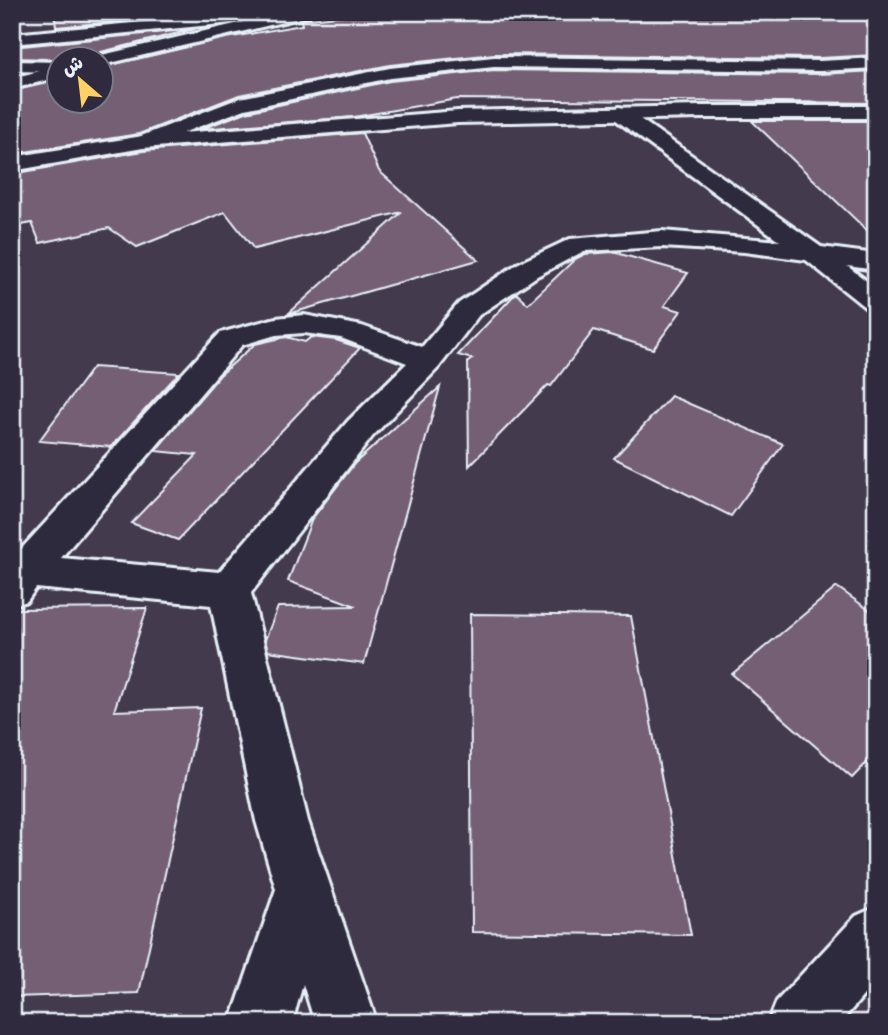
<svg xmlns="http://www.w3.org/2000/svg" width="888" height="1035" font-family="'Patrick Hand','Playpen Sans Arabic',sans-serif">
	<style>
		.building { fill: #755f75; stroke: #e8f1f8; stroke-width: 2 }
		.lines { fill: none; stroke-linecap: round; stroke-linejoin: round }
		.minor-casing { stroke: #e8f1f8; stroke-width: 6 }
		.major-casing { stroke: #e8f1f8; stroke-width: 6 }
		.minor { fill: #2f2a3d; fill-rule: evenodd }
		.major { fill: #2f2a3d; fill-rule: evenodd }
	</style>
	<rect width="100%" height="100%" fill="#443a4e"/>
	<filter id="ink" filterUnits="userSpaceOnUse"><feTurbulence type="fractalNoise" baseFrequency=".0143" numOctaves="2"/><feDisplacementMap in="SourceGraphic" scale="14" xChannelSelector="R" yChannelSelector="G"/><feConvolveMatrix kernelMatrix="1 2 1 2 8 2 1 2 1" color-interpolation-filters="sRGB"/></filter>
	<g filter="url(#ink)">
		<!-- building -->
		<path class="building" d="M54,12H185L187,15L56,27Z
			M373,12H876V55L820,58L494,54L390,65L239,95L139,134L12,154V91L60,80V102H102V67L226,38L302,25L301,20Z
			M195,29L101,52L91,60L12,58V47Z
			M494,70L820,74L876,71V103L457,99L354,117L201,129L246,112L390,81Z
			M752,121H876V239Z
			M362,133L379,171L478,260L288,314L402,212L254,249L225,212L137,247L109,228L40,243L32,223L12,227V174L143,151Z
			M613,252L688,273L664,306L681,311L653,349L594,330L551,386L548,385L469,466L468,362L472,359L458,355L516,293L528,304L575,259L585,254Z
			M286,337L305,342L311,337L336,340L360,348L178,540L131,523L197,455L155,451L220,375L255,344Z
			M93,367L179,373L111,447L39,441Z
			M440,387L364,664L268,651L265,640L278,607L356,606L288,581L312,519L355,463Z
			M671,396L783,444L731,516L614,458Z
			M837,587L876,615V753L852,778L732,674Z
			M147,608L114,711L201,708L139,993L12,997V609Z
			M470,614L631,616L691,935L472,932Z"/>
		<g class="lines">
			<!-- minor casing -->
			<g class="minor-casing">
				<path id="minor" d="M254,12H314L307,16L12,44V34Z
					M494,57L820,61L876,58V68L820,71L494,67L390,78L245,109L143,148L136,146L132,142L136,138L240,98L390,68Z
					M12,61L60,62V72L12,71Z
					M619,107L626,109L821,247L876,254V270L847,266L876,288V310L866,308L806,260L744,252L662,247L584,251L537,276L479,315L439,367L372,437L251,593L308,821L377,1023H315L303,984L292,1023H230L276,889L256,821L211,605L36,588L27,601L12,606V559L220,333L276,318L304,315L362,326L422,347L459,303L517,264L570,239L662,231L780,241L612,117L609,113ZM304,333L341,338L407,363L348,421L219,572L61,558L242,345L276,335Z
					M876,907V981L840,1023H768L777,1001L856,916Z"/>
			</g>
			<!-- major casing -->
			<g class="major-casing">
				<path id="major" d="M287,12H315L308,16L102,65V60H94L102,55Z
					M60,66V77L12,89V78Z
					M701,106H876V118H701L458,123L143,148L12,171V157L143,136L458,111Z"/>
			</g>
			<!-- minor -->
			<use href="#minor" class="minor"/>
			<!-- major -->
			<use href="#major" class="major"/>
		</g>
	</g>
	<!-- margin -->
	<rect width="888" height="1035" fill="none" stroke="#2f2a3d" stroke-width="42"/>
	<rect x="21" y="21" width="846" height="993" fill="none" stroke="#e8f1f8" stroke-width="2.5" filter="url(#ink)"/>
	<!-- north arrow -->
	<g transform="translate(80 80) rotate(332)"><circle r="33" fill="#2f2a3d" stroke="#797a88" stroke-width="2"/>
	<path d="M0-5L12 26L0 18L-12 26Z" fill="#ffd166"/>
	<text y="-10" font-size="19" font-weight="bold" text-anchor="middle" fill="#e8f1f8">ش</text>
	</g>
</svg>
